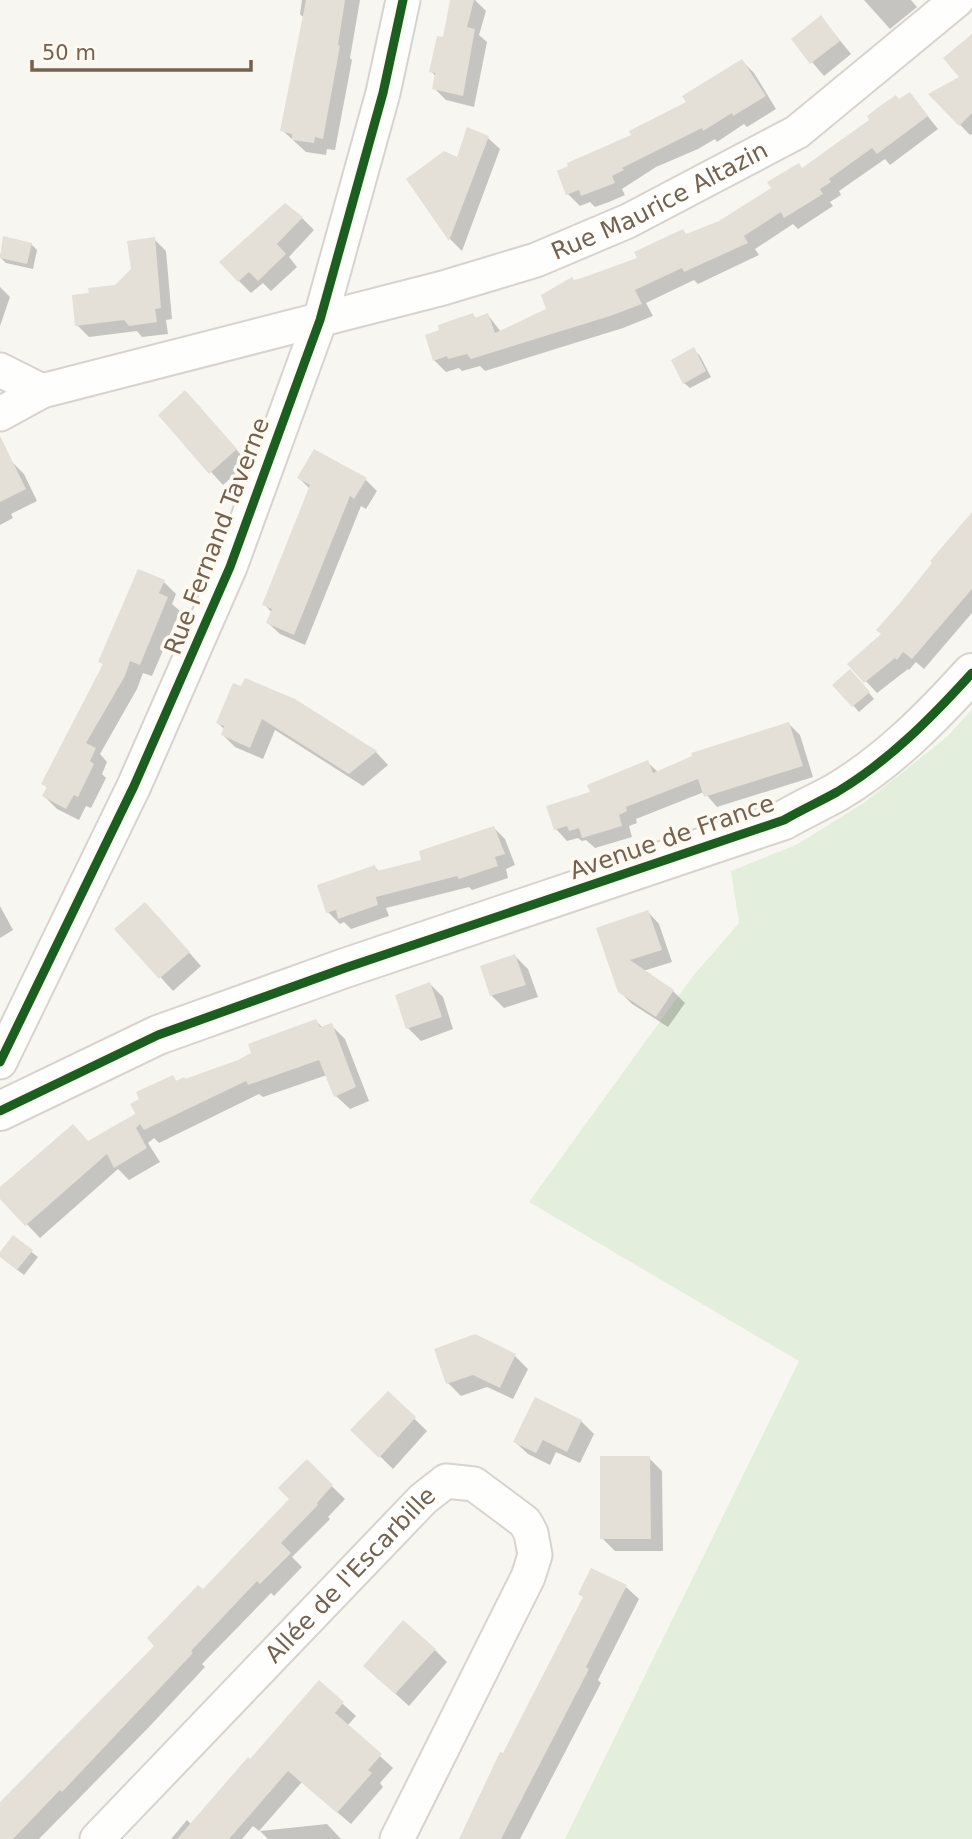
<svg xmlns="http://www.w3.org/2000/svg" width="972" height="1839" font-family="'DejaVu Sans',sans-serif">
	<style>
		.green { fill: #e4eedc }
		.shadow { fill: #0003 }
		.building { fill: #e4dfd7 }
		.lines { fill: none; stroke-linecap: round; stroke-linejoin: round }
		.street-casing { stroke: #d7d3ce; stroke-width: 37 }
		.secondary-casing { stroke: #d8d3cd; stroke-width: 42 }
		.street { stroke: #fefefd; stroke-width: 33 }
		.secondary { stroke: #fefefd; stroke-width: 38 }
		.cycleway-casing { stroke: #fefaf2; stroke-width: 13 }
		.cycleway { stroke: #1b5e20; stroke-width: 9 }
		.labels { text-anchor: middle; stroke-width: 7; stroke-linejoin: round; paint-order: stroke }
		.street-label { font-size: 24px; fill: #746150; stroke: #fefaf2 }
	</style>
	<rect width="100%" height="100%" fill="#f8f6f0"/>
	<!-- green -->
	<path class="green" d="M972,709V1839H565L799,1361L529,1202L693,976L739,923L731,871L798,844L865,802L948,736Z"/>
	<!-- shadow -->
	<path class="shadow" d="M302,0H360L350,58L352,60L335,150L327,149L326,155L306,152L282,130L304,18L300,14Z
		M452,0H475L486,11L479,35L487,42L474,107L446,100L434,88L436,77L431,71L444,39Z
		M864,0H911L917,7L890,29Z
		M821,17L851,54L824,76L793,40Z
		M972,37V134L970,135L931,95L961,77Z
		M742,61L754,73L776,109L747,127L744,124L717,142L715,139L698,149L656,167L622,189L625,195L609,202L595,207L590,202L580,206L568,194L633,136L688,103Z
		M910,94L938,129L890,165L885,159L839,191L841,195L830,202L833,206L798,229L793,224L755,249L759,255L698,284L694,280L646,303L653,316L623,328L485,371L480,366L462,371L459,368L446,372L434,360L473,315L476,319L488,315L501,332L548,310L574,281L640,259L688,236L720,223L803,170Z
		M488,138L500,149L462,251L451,240L408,179L458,159Z
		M302,218L314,230L289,257L297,267L271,291L263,283L251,293L221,263Z
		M4,238L31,244L37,250L33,269L6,263L0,257Z
		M154,239L166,251L172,319L166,320L168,334L142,337L137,331L89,337L77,325L133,270Z
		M0,287L10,297L0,326Z
		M694,350L700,356L711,377L690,388L684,383Z
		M198,405L248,463L223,485L160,416Z
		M0,458L12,462L24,474L37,501L11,514L13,518L0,525Z
		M299,478L366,480L377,491L366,509L361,506L305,645L280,634L268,623L272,613L264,604L310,489Z
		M972,523V613L924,669L916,662L909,670L908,669L877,693L850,664L883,635Z
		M164,582L176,594L172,604L180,611L152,676L143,673L137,689L100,754L107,762L102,774L106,778L91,808L86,806L79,820L57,809L44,796L48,789L44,784L104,665L101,662Z
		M856,677L874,699L859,712L835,685Z
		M294,701L376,752L388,765L363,786L275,730L263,759L235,747L223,735L225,730L218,723Z
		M789,724L800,735L813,777L717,807L704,792L636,819L637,823L629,826L632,837L595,848L586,840L582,841L578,838L567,841L556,829L592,793L647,762L658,772Z
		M494,828L505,839L515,865L506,869L508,878L472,890L469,887L386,908L389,916L351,929L344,922L340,924L328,912L375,867L380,873L423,861Z
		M0,906L13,930L0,938Z
		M648,912L659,924L672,962L643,971L673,991L685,1003L668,1027L632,1004L619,991L598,929Z
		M158,917L201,966L173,991L117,929Z
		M515,956L528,969L538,997L504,1008L491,995Z
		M430,984L443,997L453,1029L421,1041L408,1028Z
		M316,1021L323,1028L331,1025L345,1039L369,1101L350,1109L336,1096L327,1075L263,1097L259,1094L159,1143L154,1138L148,1143L160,1162L129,1180L118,1169L40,1238L0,1196V1189L89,1143L140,1122L172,1077L178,1082L239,1061Z
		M13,1238L38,1257L24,1275L6,1261Z
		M475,1336L515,1356L528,1369L513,1399L487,1387L461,1396L448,1383Z
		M389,1394L427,1431L393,1469L353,1430Z
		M581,1421L594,1434L580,1463L556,1452L550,1465L528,1454L515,1442Z
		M649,1458L662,1471L663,1551H615L602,1538Z
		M307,1462L345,1499L328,1517L330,1519L292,1557L302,1567L274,1596L271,1593L202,1664L205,1667L149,1727L39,1839H0V1805L156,1646L203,1592L291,1499Z
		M626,1587L639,1599L598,1680L601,1683L520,1839H460L504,1755Z
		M435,1650L447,1662L409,1706L378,1678Z
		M319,1682L356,1716L347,1726L393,1768L380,1783L383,1787L351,1824L302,1782L259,1831L253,1826L242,1839H171L187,1820L192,1825Z
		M327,1824L341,1839H268L260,1831Z"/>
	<!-- building -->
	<path class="building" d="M306,0H345L338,45L340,46L323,139L315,137L314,143L292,140V134L280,131Z
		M450,0H474L467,27L475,29L463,96L432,89L435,73L429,72L437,36L443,37Z
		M821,15L840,41L810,64L791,39Z
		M972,34V113L959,126L928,94L959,77L943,58Z
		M742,59L766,96L733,116L732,113L703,131L702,128L622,168L624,170L612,176L615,183L581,196L579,190L566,195L557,171L568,166L567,163L631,135L629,131L686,102L682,96Z
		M910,92L928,116L877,154L872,148L829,179L831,182L820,189L823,194L784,218L781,212L744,236L748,243L684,272L682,268L635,290L642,304L610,316L471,359L467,354L448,359L447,356L433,361L425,335L439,330L438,325L473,313L475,318L488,313L495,333L546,309L541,295L572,277L574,280L579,279L637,258L634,252L683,229L686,234L719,221L771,188L767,182L799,163L802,168L869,120L867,116L880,106L896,95L899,99Z
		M467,127L489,136L449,241L406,179L444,151L457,157Z
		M285,203L303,217L277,244L286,254L258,281L249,272L238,282L219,262Z
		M3,236L32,243L27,264L0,258Z
		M155,237L161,308L155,309L157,322L129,326L124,320L75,326L72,295L89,293L88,288L115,285L131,269L127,241Z
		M694,347L706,371L683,384L671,360Z
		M185,390L237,449L209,474L158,415Z
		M0,436L26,489L0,502Z
		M314,449L367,478L354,499L350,496L294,635L266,623L272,609L262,605L310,485L297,478Z
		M972,512V589L912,659L903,652L897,660L895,658L864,683L847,664L881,634L876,630L900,603L932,563L930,561Z
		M138,569L165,580L159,593L168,597L140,665L130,661L125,676L86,743L96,748L90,761L94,764L78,797L74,795L66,809L42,796L47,787L41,784L103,664L98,662Z
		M850,669L870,692L852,707L832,685Z
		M245,678L295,699L377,751L349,774L262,719L250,748L221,735L224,726L216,723L233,683L241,686Z
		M789,722L803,766L704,797L698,779L626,807L627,811L619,815L622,826L582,838L579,828L569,831L567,826L554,830L546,806L590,792L587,785L648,760L653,773L692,756L691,753Z
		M494,826L505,854L495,857L498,866L459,879L457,876L376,897L378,905L338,919L336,910L326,913L317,885L375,865L377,871L421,860L419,851Z
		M145,902L190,952L159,979L114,929Z
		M648,910L662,950L630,960L674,990L656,1017L618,992L596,928Z
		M515,954L526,985L490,996L480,966Z
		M430,982L442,1017L406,1029L395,995Z
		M316,1019L320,1027L332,1023L356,1087L334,1097L319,1060L248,1085L246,1081L144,1130L140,1124L136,1128L147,1148L114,1168L107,1154L25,1226L0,1199V1187L73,1124L88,1141L135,1114L136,1115L130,1104L139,1099L136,1092L173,1075L176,1081L184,1077L185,1079L238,1060L251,1053L248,1044Z
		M13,1235L33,1250L17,1270L0,1257V1252Z
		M475,1334L516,1354L500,1388L473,1375L446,1384L434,1349Z
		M388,1391L416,1417L379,1458L350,1430Z
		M535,1397L582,1420L567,1452L543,1440L536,1453L513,1442Z
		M600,1456H650L651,1539H600Z
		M307,1459L333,1485L317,1503L318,1505L281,1543L291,1553L260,1584L257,1581L191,1651L193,1653L62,1792L60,1790L13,1839H0V1802L154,1646L147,1638L198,1585L203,1589L289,1499L278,1488Z
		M591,1568L627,1585L586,1667L589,1669L501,1839H459L500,1752L503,1753L583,1597L578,1594Z
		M403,1620L436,1649L395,1694L363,1666Z
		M319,1680L344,1702L335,1713L382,1754L368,1770L372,1773L337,1813L288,1771L229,1839H177L248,1757L250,1759Z"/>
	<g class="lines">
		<!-- street casing -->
		<g class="street-casing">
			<g id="street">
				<path d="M0,370L42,391"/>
				<path id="s1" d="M0,414L42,391L443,288L536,260L628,221L797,132L957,0"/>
				<path d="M0,1062L134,786L230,567L320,320L383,93L403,0"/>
				<path id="s2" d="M97,1839L423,1499L446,1481L474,1484L525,1522L531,1533L535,1555L528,1577L397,1839"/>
			</g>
		</g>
		<!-- secondary casing -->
		<g class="secondary-casing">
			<path id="secondary" d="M0,1111L158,1035L345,968L784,820C801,810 819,802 837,792C889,761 932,717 972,673"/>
		</g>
		<!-- street -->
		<use href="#street" class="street"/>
		<!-- secondary -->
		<use href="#secondary" class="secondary"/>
		<!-- cycleway casing -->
		<g class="cycleway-casing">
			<path id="cycleway" d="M0,1062L134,786L230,567L320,320L383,93L403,0
				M0,1111L158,1035L345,968L784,820C801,810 819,802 837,792C889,761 932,717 972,673"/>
		</g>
		<!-- cycleway -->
		<use href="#cycleway" class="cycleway"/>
	</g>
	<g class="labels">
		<!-- street labels -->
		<g class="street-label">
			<text dy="8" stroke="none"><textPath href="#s1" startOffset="696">Rue Maurice Altazin</textPath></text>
			<text transform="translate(217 536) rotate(-69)" y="8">Rue Fernand Taverne</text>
			<text transform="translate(672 837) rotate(-19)" y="8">Avenue de France</text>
			<text dy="8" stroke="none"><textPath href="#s2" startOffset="366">Allée de l'Escarbille</textPath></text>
		</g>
	</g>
	<!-- scale -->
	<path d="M32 60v10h219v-10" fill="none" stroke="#746150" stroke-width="3.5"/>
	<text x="42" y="60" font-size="21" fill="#746150" stroke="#fefaf2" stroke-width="5" paint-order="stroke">50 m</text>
</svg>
